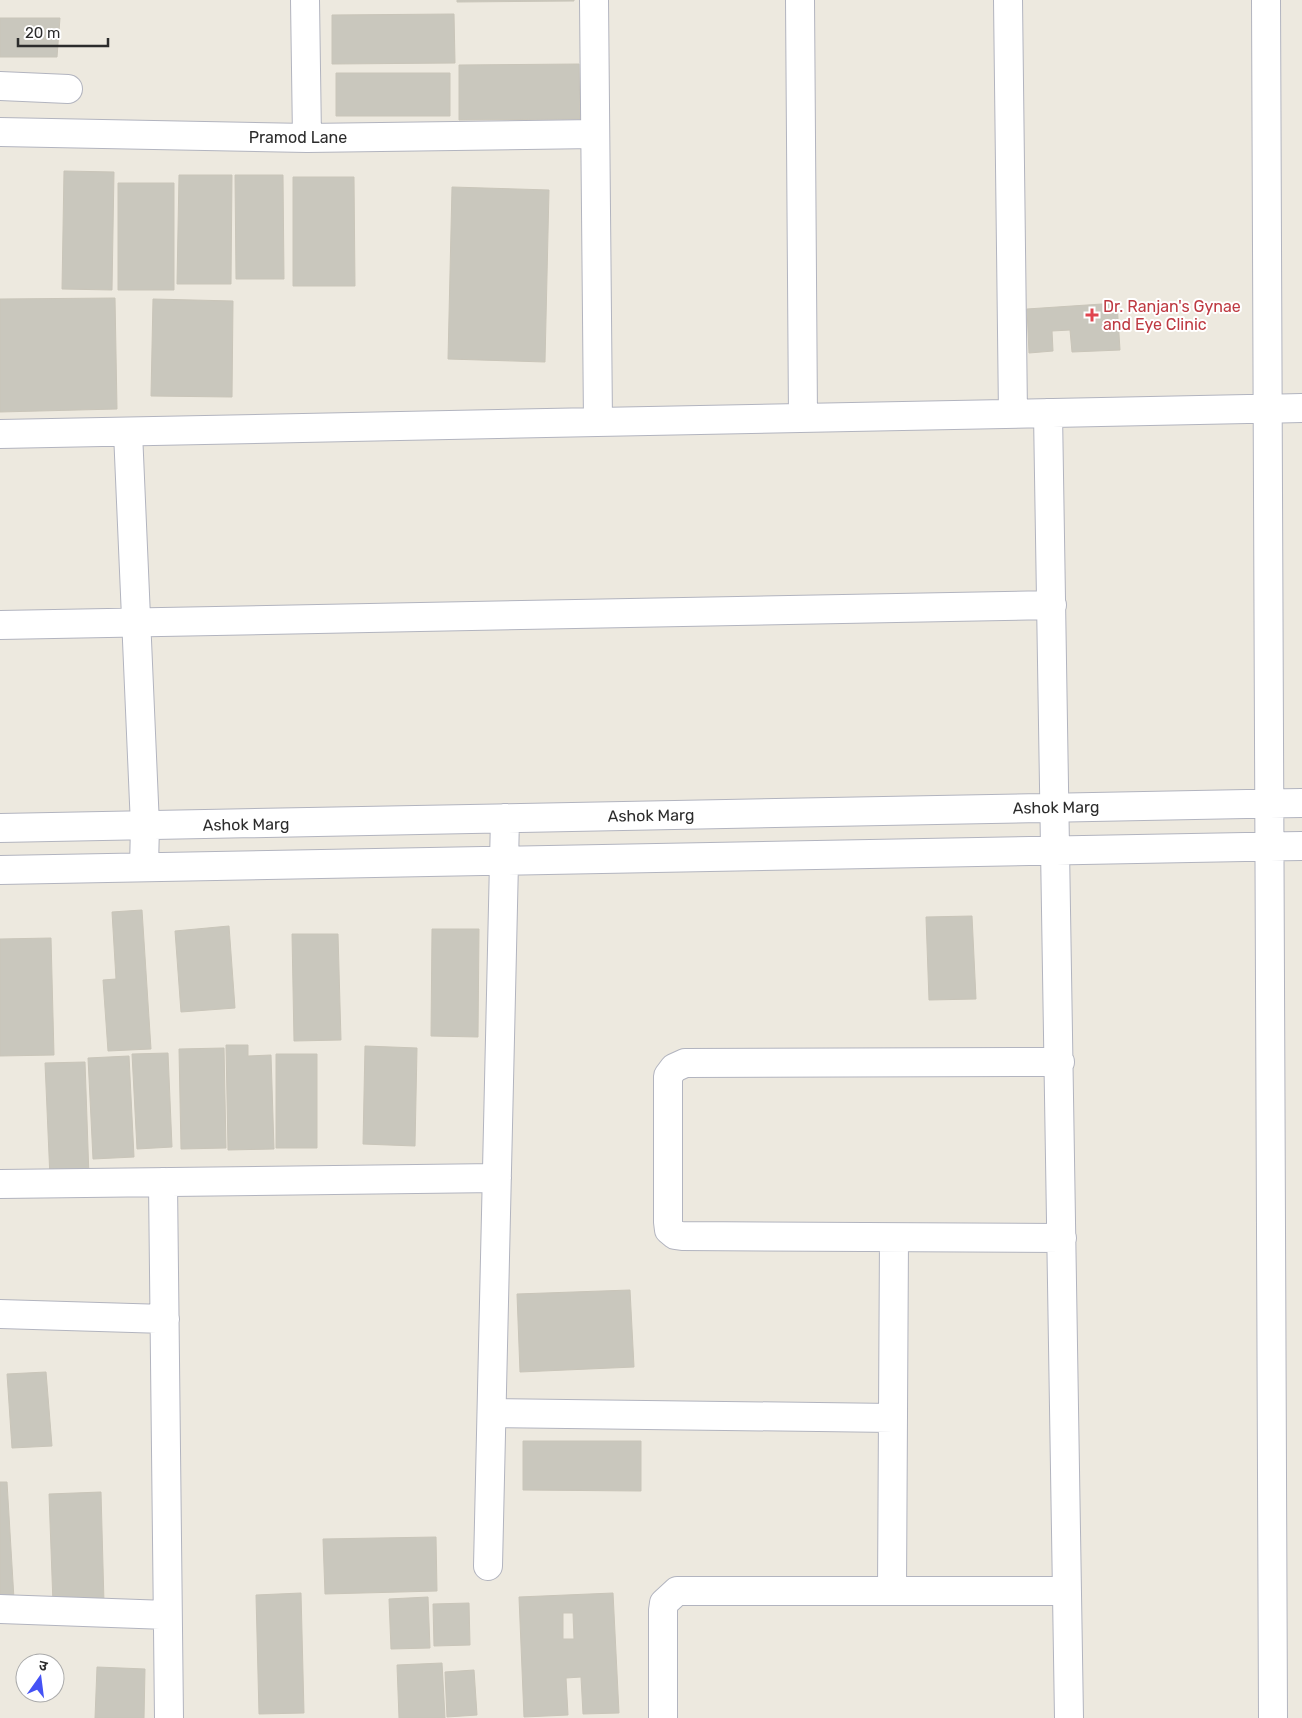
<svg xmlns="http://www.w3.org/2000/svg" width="1302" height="1718" font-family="Rubik,'Noto Sans Devanagari',sans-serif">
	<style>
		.building { fill: #c9c7bd; stroke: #c9c5b9; fill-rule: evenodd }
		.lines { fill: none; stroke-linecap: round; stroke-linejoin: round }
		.minor-casing { stroke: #b2b4bf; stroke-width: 30 }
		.minor { stroke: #fff; stroke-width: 28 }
		.health-dot { fill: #e0444e; stroke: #fff; stroke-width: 2 }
		.labels { text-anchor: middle; stroke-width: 4; stroke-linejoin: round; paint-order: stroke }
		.street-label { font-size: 16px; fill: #2c2c2c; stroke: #fff }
		.health-label { font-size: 16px; fill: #be3a42; stroke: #fff; text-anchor: start }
	</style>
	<rect width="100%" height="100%" fill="#ede9df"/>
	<!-- building -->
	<path class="building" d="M457,0H574V1L457,2Z
		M454,14L455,63L332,64V15Z
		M0,18H60L57,57H0Z
		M579,64L580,119L459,120V65Z
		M336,73H450V116H336Z
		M64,171L114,172L112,290L62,289Z
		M179,175H232L231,284H177Z
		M235,175H283L284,279H236Z
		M293,177H354L355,286H293Z
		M118,183H174V290H118Z
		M452,187L549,190L545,362L448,359Z
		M115,298L117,409L0,412V299Z
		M153,299L233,301L232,397L151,396Z
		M1117,303L1120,350L1072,352L1070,330L1052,331L1053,351L1029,353L1027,309Z
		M142,910L151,1049L108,1051L103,980L116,979L112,912Z
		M972,916L976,999L929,1000L926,917Z
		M229,926L235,1008L181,1012L175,931Z
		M432,929H479L478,1037L431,1036Z
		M292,934H338L341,1040L294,1041Z
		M51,938L54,1055L0,1056V939Z
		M226,1045H248V1056L271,1055L274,1149L228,1150Z
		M365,1046L417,1048L415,1146L363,1144Z
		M224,1048L226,1148L181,1149L179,1049Z
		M168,1053L172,1147L137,1149L132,1054Z
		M276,1054H317V1148H276Z
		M129,1056L134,1157L93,1159L88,1058Z
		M85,1062L89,1177L50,1178L45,1063Z
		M630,1290L634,1367L520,1372L517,1294Z
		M46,1372L52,1446L12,1448L7,1374Z
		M523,1441H641V1491L523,1490Z
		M0,1482H7L14,1599L0,1600Z
		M101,1492L104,1603L53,1604L49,1494Z
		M436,1537L437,1591L325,1594L323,1539Z
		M301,1593L304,1713L259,1714L256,1595Z
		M613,1593L619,1713L583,1714L581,1677L566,1678L568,1715L524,1717L519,1597ZM563,1613H573L574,1639H563Z
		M428,1597L430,1648L391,1649L389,1599Z
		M469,1603L470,1645L434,1646L433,1604Z
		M442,1663L445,1718H399L397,1665Z
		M97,1667L145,1669L144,1718H95Z
		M474,1670L477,1715L447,1717L445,1672Z"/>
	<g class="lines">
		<!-- minor casing -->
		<g class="minor-casing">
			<path id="minor" d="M305,0L307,138
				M594,0L598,422
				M800,0L803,418
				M1008,0L1013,414
				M1266,0L1273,1718
				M0,86L68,89
				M0,132L307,138L595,134
				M1048,413L1069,1718
				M128,432L145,826L144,866
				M0,434L1302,408
				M0,625L1052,605
				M0,828L1302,803
				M0,870L1302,846
				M1060,1062L685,1063L674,1068L668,1076V1222L669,1230L675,1235L682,1236L1062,1238
				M163,1182L169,1718
				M0,1184L497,1178
				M0,1314L165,1319
				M492,1413L893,1418
				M488,1566L505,818
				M892,1591L894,1238
				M0,1609L167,1615
				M663,1718V1610L664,1603L677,1591H1067"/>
		</g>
		<!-- minor -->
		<use href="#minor" class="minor"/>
	</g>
	<!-- markers -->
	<path class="health-dot" d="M1089.5 307.5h5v5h5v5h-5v5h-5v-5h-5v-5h5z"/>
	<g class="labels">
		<!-- street labels -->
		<g class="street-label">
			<text x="298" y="143">Pramod Lane</text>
			<text transform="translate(1056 807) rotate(-1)" y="6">Ashok Marg</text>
			<text transform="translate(651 815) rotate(-1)" y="6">Ashok Marg</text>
			<text transform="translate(246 824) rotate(-1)" y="6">Ashok Marg</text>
		</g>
		<!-- health labels -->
		<g class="health-label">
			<text x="1103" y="312">Dr. Ranjan's Gynae<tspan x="1103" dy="18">and Eye Clinic</tspan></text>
		</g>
	</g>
	<!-- north arrow -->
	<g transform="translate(40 1678) rotate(14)"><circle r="24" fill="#ffffff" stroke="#ababab"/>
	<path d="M0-4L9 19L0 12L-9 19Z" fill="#4552f5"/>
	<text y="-8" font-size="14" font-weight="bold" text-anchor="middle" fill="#2c2c2c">उ</text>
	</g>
	<!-- scale -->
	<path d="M18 38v8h90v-8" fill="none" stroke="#2c2c2c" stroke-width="2.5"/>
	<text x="25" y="38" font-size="15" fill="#2c2c2c" stroke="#ffffff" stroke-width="4" paint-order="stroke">20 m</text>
</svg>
